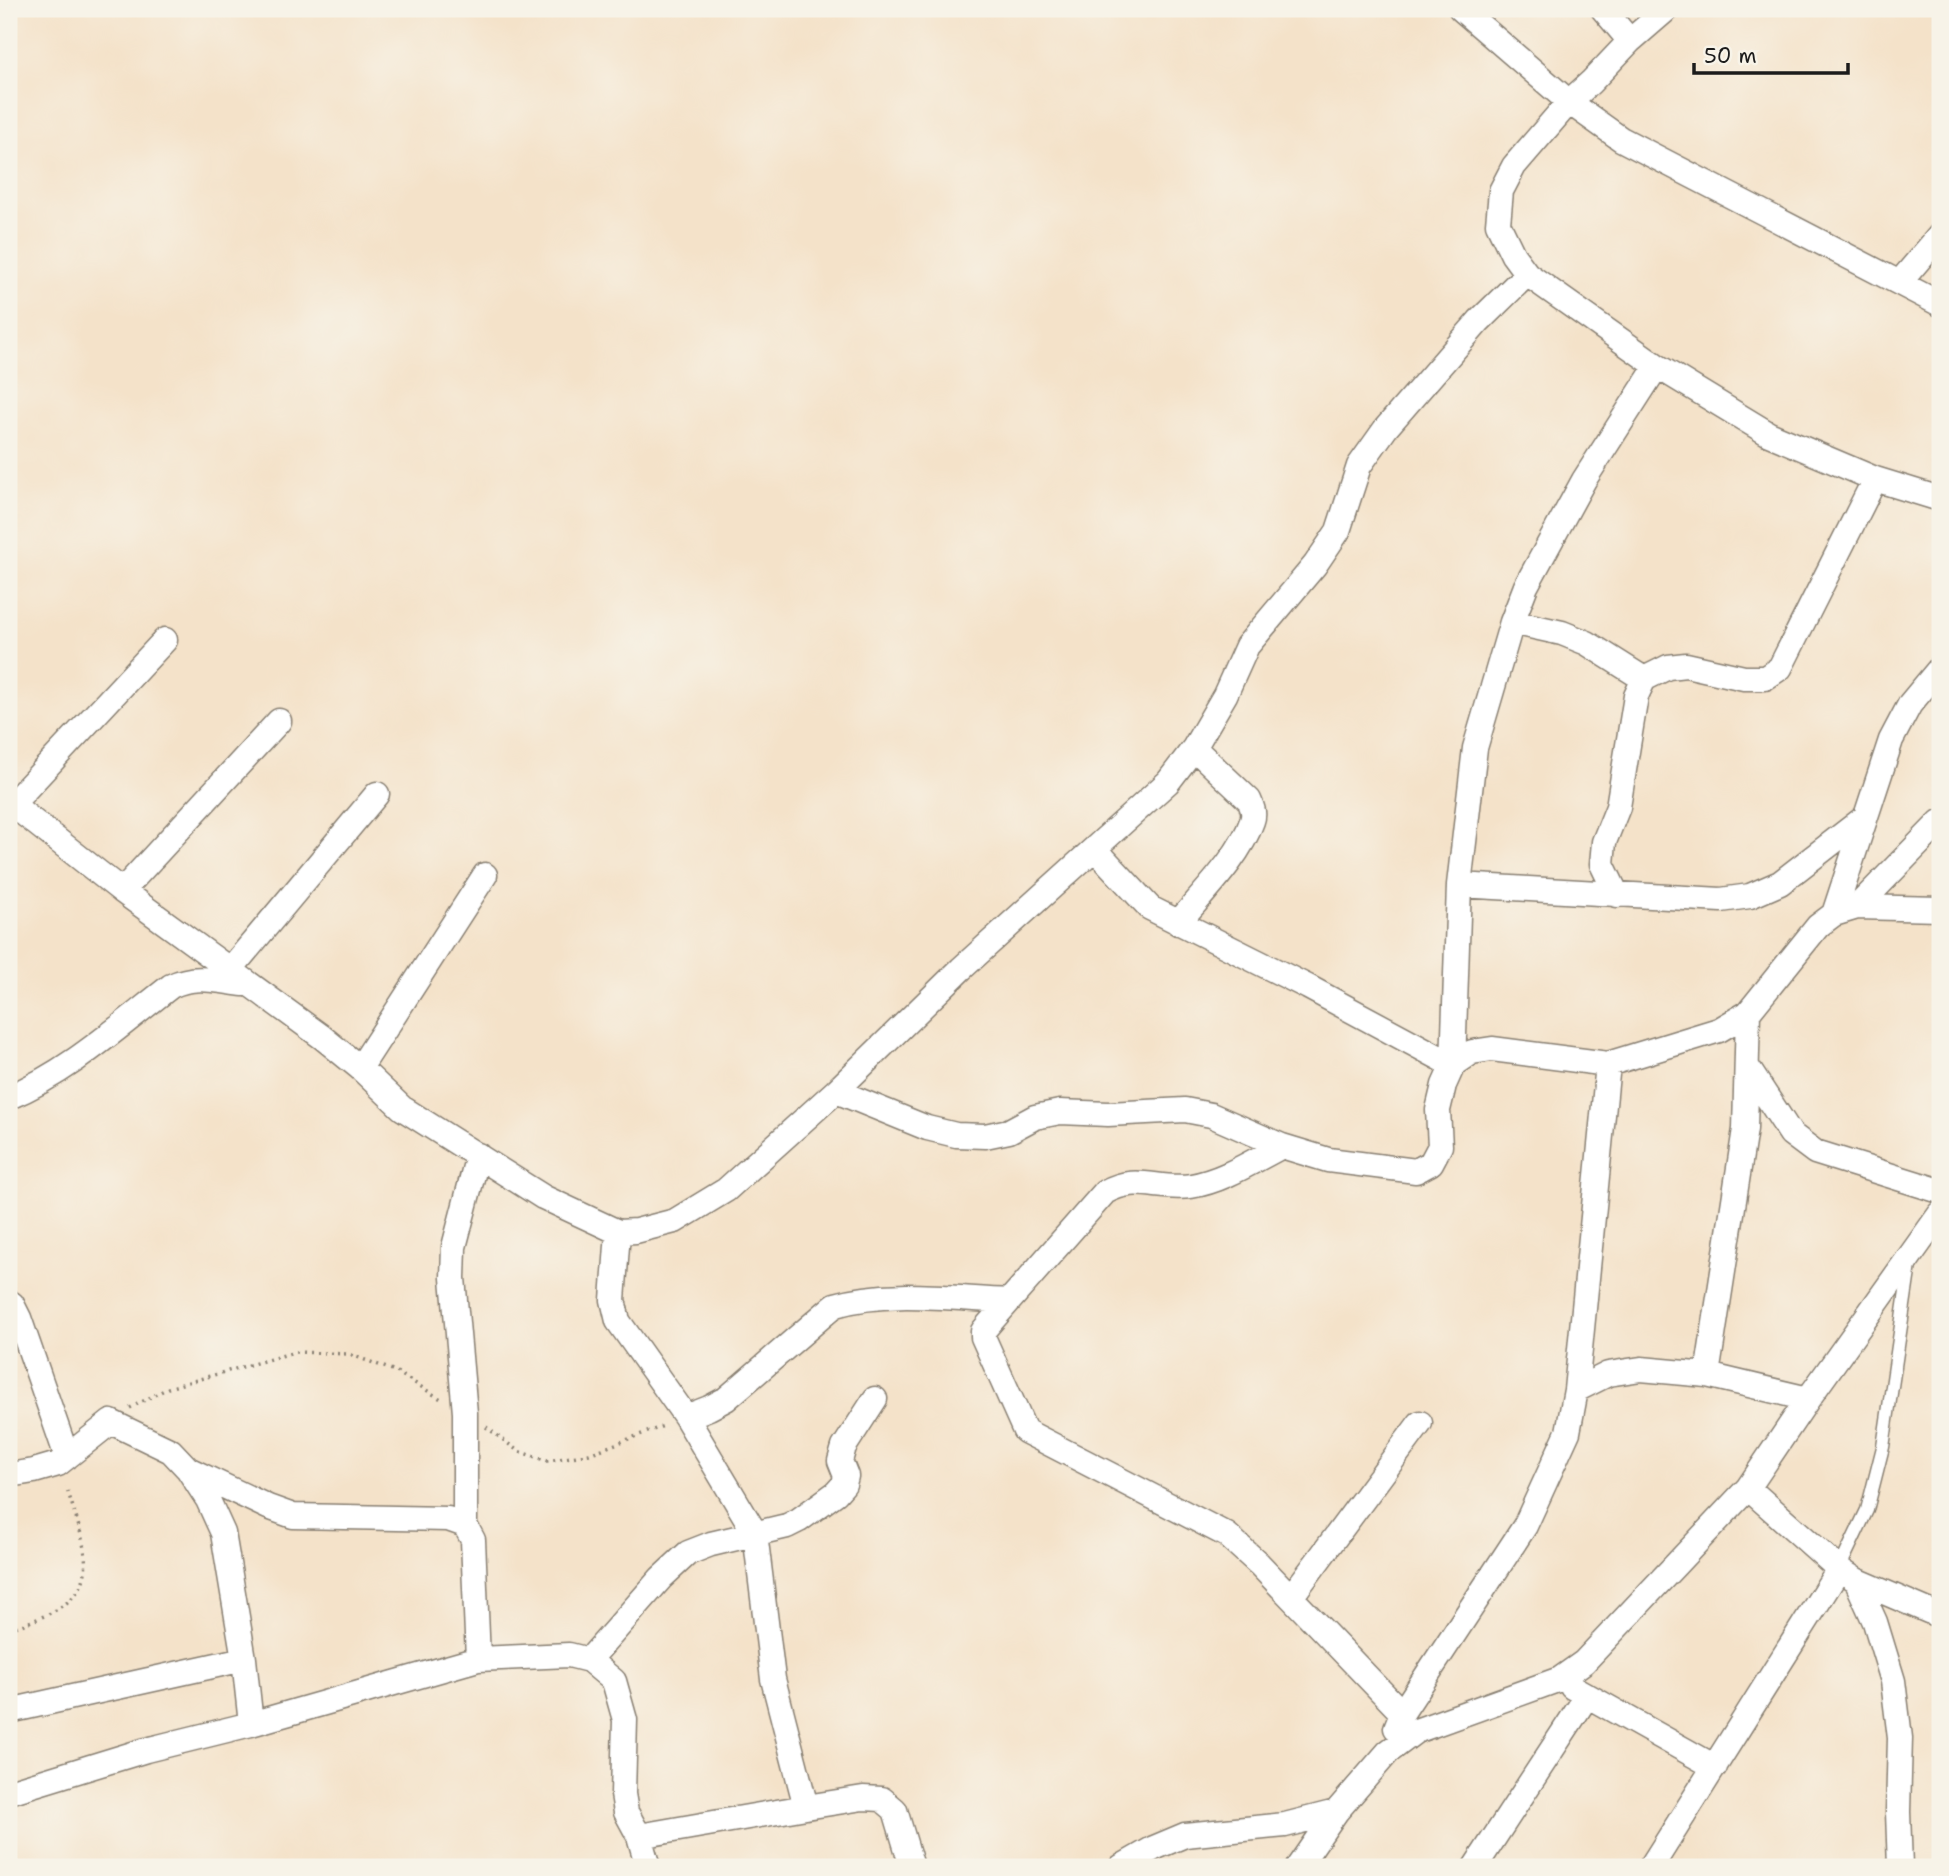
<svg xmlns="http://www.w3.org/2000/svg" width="1949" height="1876" font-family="'Shantell Sans',sans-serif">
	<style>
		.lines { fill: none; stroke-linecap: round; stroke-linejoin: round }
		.service-casing { stroke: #887f72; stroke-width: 15 }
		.minor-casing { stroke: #887f72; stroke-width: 27 }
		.path { stroke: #887f72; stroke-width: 3.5; stroke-dasharray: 2 5; stroke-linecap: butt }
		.service { stroke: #fff; stroke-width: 12 }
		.minor { stroke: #fff; stroke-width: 24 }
	</style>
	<rect width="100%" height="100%" fill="#f7f3e8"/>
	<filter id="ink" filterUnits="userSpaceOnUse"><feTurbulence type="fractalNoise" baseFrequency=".0143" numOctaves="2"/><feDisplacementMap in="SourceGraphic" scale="14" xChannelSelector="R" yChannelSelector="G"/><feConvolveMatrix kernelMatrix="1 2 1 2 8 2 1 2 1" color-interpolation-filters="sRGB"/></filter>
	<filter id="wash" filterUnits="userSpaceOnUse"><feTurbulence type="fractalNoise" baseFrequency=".00686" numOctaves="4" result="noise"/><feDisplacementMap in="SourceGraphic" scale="28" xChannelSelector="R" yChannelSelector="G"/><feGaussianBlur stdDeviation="1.57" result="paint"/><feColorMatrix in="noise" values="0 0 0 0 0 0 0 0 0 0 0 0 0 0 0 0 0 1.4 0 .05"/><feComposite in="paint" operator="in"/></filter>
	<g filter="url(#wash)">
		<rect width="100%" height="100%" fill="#f4e2c9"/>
	</g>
	<g filter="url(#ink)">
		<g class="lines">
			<!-- service casing -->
			<g class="service-casing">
				<path id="service" d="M1839,1569L1867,1510L1883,1447L1910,1265"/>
			</g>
			<!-- minor casing -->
			<g class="minor-casing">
				<path id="minor" d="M1461,9L1569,102L1621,139L1940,304
					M1603,9L1630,41L1591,82L1569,102L1514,166L1501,191L1498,224L1513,255L1527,274L1657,366L1769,434L1875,479L1940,499
					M1630,41L1667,9
					M1900,282L1940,235
					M1512,622L1562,633L1587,643L1644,679
					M9,802L122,891L322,1037L360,1068L402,1108L543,1197L618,1232L636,1231L675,1221L726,1190L836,1091L961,969L1168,782L1194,748L1225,695L1247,646L1315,565L1338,531L1359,466L1386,428L1479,321L1527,274
					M12,804L165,640
					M1095,849L1150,908L1308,987L1453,1065
					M1459,885L1721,900L1750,896L1780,883L1864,818
					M122,891L279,721
					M1617,895L1602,864L1604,842L1618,807L1636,696L1644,679L1668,667L1686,665L1744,678H1765L1780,668L1875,479
					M1857,907L1940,822
					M1834,914L1891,740L1910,704L1940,668
					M1178,923C1202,894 1240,857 1252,821C1255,813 1252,807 1249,800L1194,748
					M229,971L377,794
					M1748,1013L1745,1129L1707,1375L1808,1399
					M1453,1065L1472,1052L1492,1049L1608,1064L1719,1030L1748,1013L1818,926L1834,914L1857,907L1940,909
					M360,1068L485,875
					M1748,1068L1791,1134L1815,1152L1940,1191
					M836,1091L927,1128L956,1135L985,1136L1009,1131L1035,1117L1060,1112L1108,1114L1185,1110L1211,1115L1282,1146L1328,1160L1416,1171L1431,1163L1440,1146L1438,1110L1444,1085L1453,1065L1459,885L1475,748L1512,622L1526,586L1584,480L1657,366
					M9,1097C69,1072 119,1026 171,986C195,974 218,981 244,984
					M1282,1146C1253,1161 1223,1181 1191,1186C1157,1191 1137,1174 1105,1192L988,1325L983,1331V1337L1025,1431L1227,1535L1259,1564L1402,1713
					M478,1155L454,1247L453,1278L465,1413V1525L473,1540L478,1659
					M618,1232L613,1300L618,1321L686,1417L755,1533L773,1679L806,1807L863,1798L882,1799L895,1810L912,1867
					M9,1302L12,1304L19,1318L67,1457
					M1576,1390L1608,1374L1641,1369L1707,1375
					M686,1417L709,1408L726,1399L835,1305C888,1289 954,1299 1009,1301
					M188,1469L268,1507L293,1516L448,1519L465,1525
					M9,1475L34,1471L58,1464L111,1422L171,1451L188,1469L208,1500L223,1533L244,1659L251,1724
					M1748,1488L1839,1569L1856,1580L1940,1616
					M1856,1580L1875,1622L1893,1681L1900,1738L1898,1812L1900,1867
					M1291,1597L1420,1423
					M589,1660L661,1578L688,1553L711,1544L787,1526L799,1520L836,1493L844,1484L846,1476L840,1461L844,1447L875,1399
					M1572,1687L1715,1767
					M9,1711L244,1659
					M1396,1728L1402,1713L1525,1526L1568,1432L1576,1390L1608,1064
					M9,1792L146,1750L251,1724L478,1659L569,1655L589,1660L614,1681L625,1720L623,1794L626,1812L639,1836L648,1867
					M639,1836L806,1807
					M1121,1867L1154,1848L1185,1835L1285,1825L1336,1812L1388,1752L1416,1731L1560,1679L1584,1662L1748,1488L1808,1399L1940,1214
					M1298,1867L1336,1812
					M1475,1867L1587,1696
					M1651,1867L1839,1569"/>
			</g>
			<!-- path -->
			<path class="path" d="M130,1408L168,1388L295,1352L349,1354L395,1371L441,1399
				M486,1427L518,1451L547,1461L589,1454L666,1425
				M9,1629C106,1599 93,1569 66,1486"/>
			<!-- service -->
			<use href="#service" class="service"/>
			<!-- minor -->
			<use href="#minor" class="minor"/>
		</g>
	</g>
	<!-- margin -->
	<rect width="1949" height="1876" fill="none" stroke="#f7f3e8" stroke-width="35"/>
	<!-- scale -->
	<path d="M1694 63v10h154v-10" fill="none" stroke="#1c1c1c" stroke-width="3.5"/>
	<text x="1704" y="63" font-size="21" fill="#1c1c1c" stroke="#f7f3e8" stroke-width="5" paint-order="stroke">50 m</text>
</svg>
